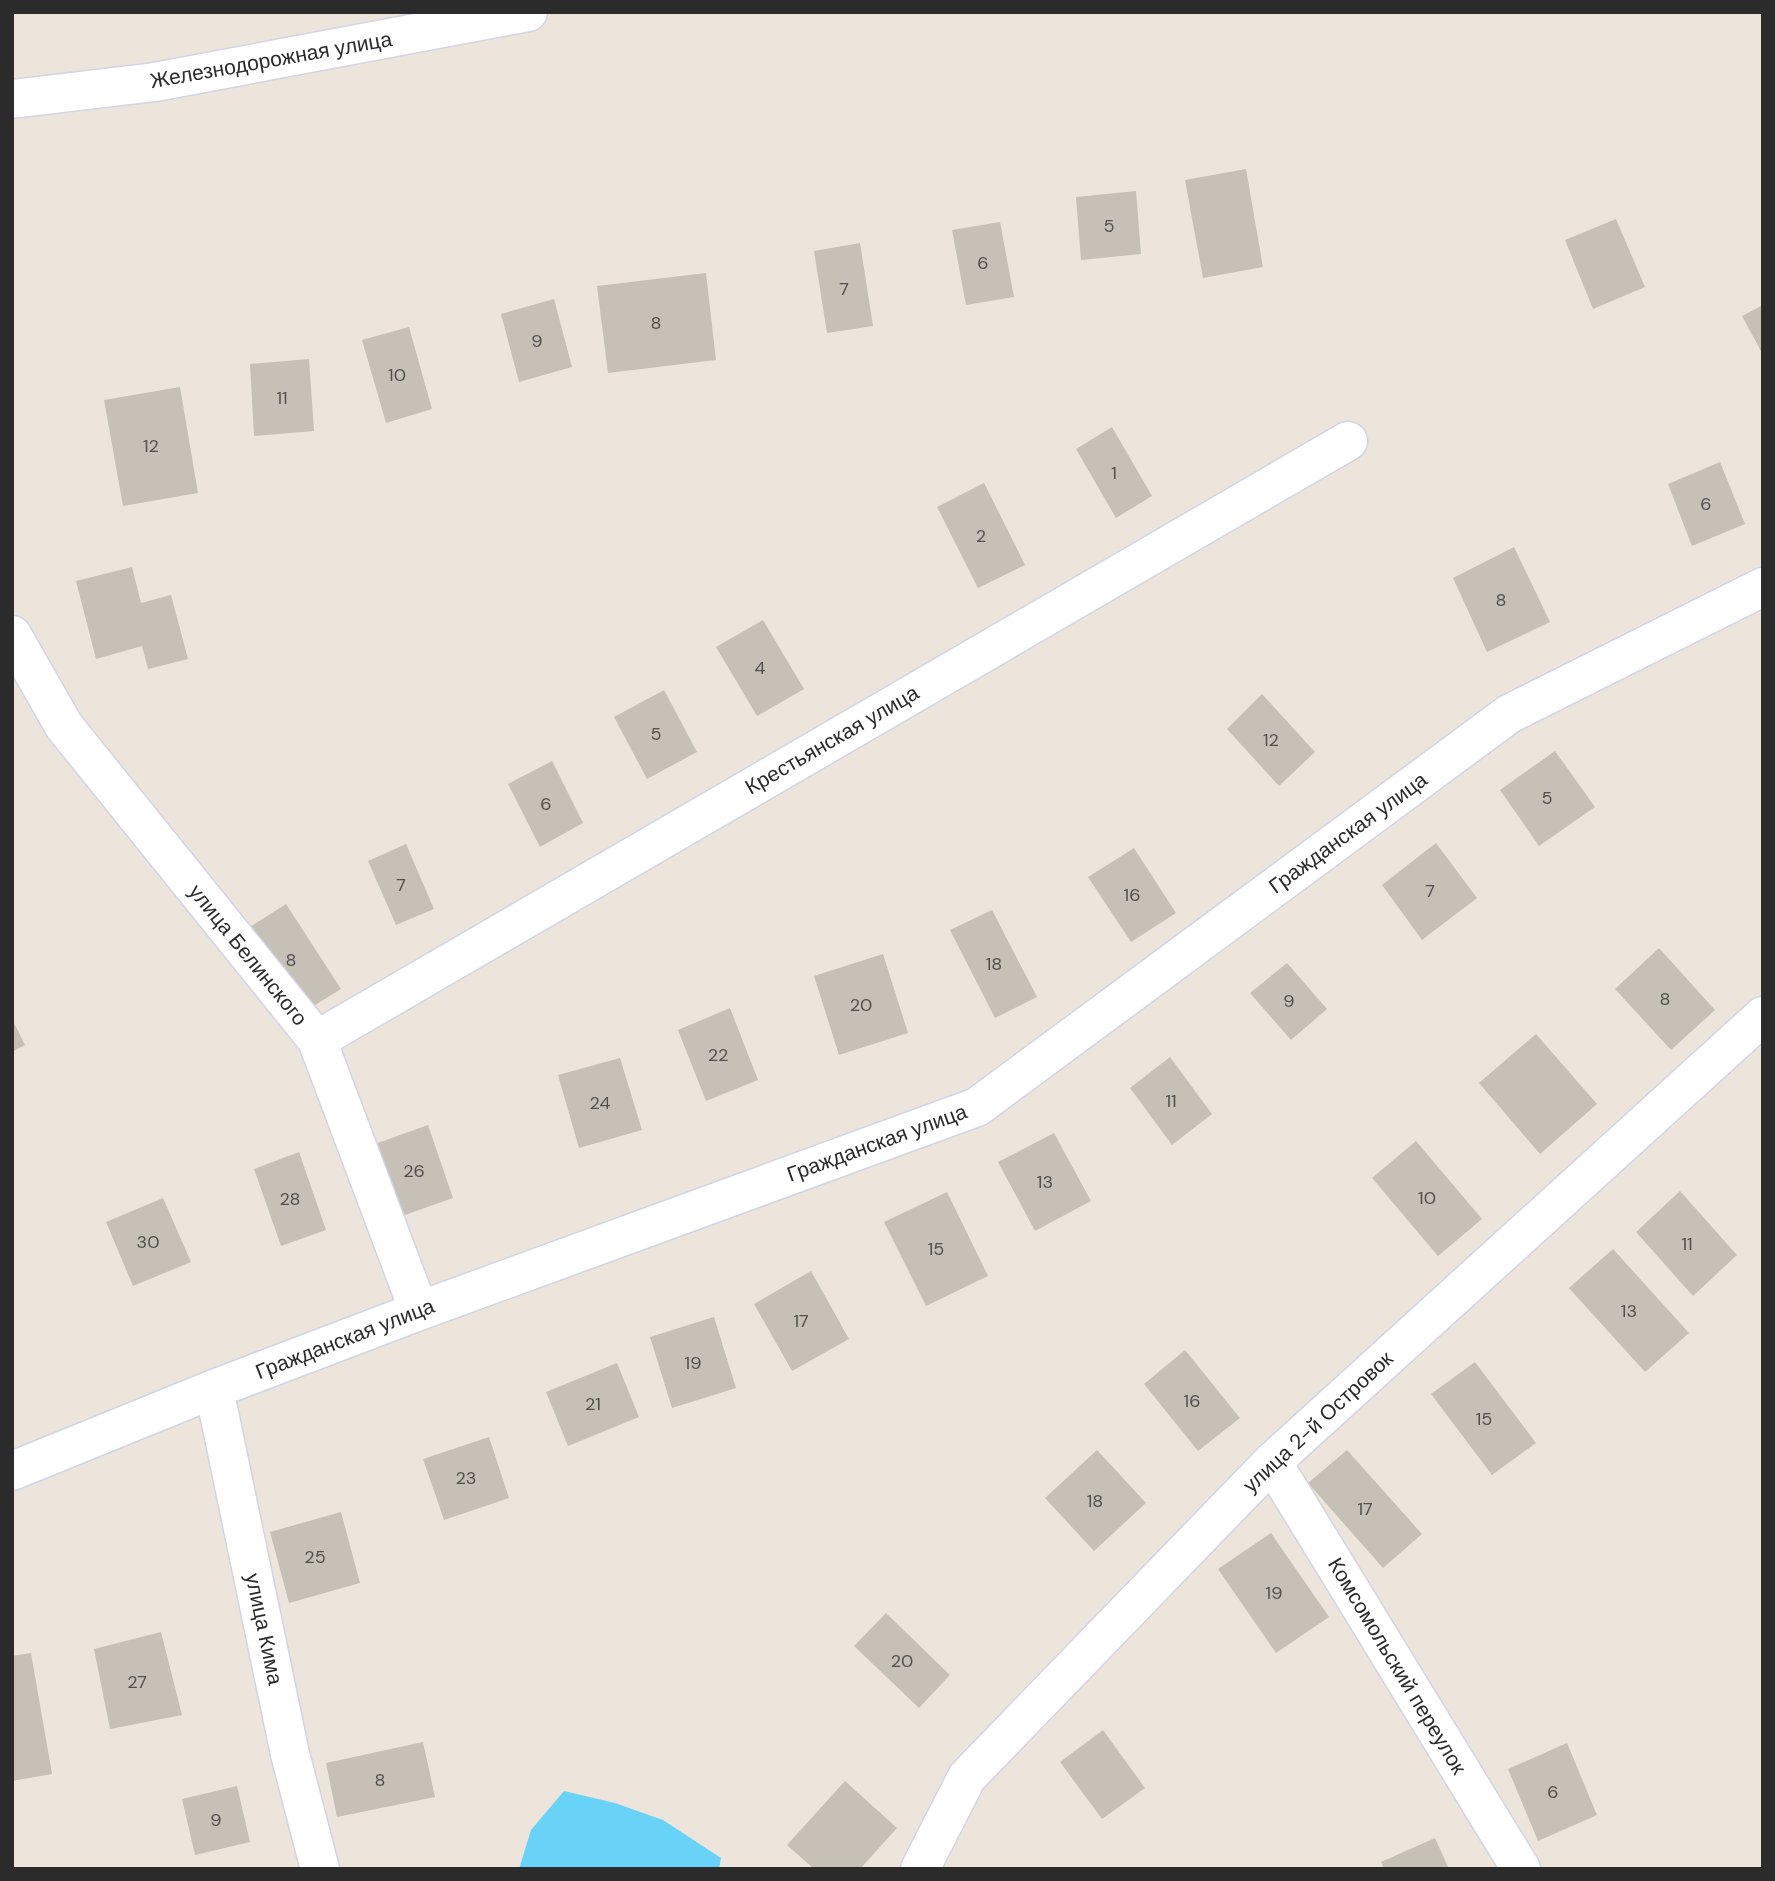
<svg xmlns="http://www.w3.org/2000/svg" width="1775" height="1881" font-family="'DM Sans',sans-serif">
	<style>
		.water { fill: #68d3f6 }
		.building { fill: #c6c0b7 }
		.lines { fill: none; stroke-linecap: round; stroke-linejoin: round }
		.minor-casing { stroke: #d1d5e4; stroke-width: 41 }
		.minor { stroke: #fff; stroke-width: 38 }
		.labels { text-anchor: middle; stroke-width: 5; stroke-linejoin: round; paint-order: stroke }
		.number-label { font-size: 18px; fill: #52504e }
		.street-label { font-size: 21px; fill: #2b2b2b; stroke: #fff }
	</style>
	<rect width="100%" height="100%" fill="#ede5dc"/>
	<!-- water -->
	<path class="water" d="M564,1791L615,1803L663,1820L721,1858L719,1869H519L531,1830Z"/>
	<!-- building -->
	<path class="building" d="M1246,169L1263,267L1203,278L1185,180Z
		M1136,191L1141,254L1081,260L1076,197Z
		M1616,219L1645,287L1593,309L1565,240Z
		M1000,222L1014,297L966,305L952,230Z
		M860,243L873,326L827,333L814,251Z
		M706,273L716,360L608,373L597,286Z
		M554,299L572,367L519,382L501,314Z
		M1763,305V355L1742,316Z
		M409,327L432,409L386,423L362,340Z
		M309,359L314,431L254,436L250,364Z
		M180,387L198,493L123,506L104,400Z
		M1112,427L1152,496L1116,518L1076,449Z
		M1720,462L1745,524L1692,546L1668,484Z
		M984,483L1025,565L978,588L937,507Z
		M1514,547L1550,622L1487,652L1453,578Z
		M132,567L141,603L171,595L188,659L148,669L142,646L96,659L76,581Z
		M763,620L804,689L757,716L716,647Z
		M664,690L697,752L647,779L614,717Z
		M1262,694L1315,752L1279,786L1227,729Z
		M1555,751L1595,807L1539,846L1500,790Z
		M552,761L583,823L540,847L508,784Z
		M1436,843L1477,898L1422,940L1382,885Z
		M406,844L434,909L396,925L368,861Z
		M1134,848L1176,913L1131,942L1088,877Z
		M286,904L341,989L296,1017L242,932Z
		M992,910L1037,997L995,1018L950,930Z
		M1659,948L1715,1010L1671,1050L1615,989Z
		M883,954L908,1033L839,1055L814,976Z
		M1287,963L1327,1009L1291,1040L1250,993Z
		M730,1008L758,1080L706,1101L678,1030Z
		M12,1019L25,1045L12,1052Z
		M1536,1034L1597,1104L1540,1154L1479,1083Z
		M1170,1057L1212,1114L1172,1145L1130,1088Z
		M620,1058L642,1130L579,1148L558,1075Z
		M428,1125L453,1198L399,1217L375,1144Z
		M1054,1133L1091,1201L1035,1231L998,1162Z
		M1416,1141L1482,1219L1438,1256L1372,1178Z
		M299,1152L326,1230L281,1246L254,1169Z
		M1680,1191L1737,1255L1693,1296L1636,1232Z
		M947,1192L988,1276L926,1306L884,1222Z
		M163,1198L191,1262L133,1286L106,1222Z
		M1613,1249L1689,1333L1645,1372L1569,1288Z
		M811,1271L849,1339L792,1371L754,1304Z
		M714,1317L736,1388L672,1408L650,1337Z
		M1185,1350L1240,1418L1198,1451L1144,1384Z
		M1475,1362L1536,1443L1492,1475L1431,1394Z
		M617,1363L639,1417L568,1446L546,1392Z
		M489,1437L509,1498L444,1520L423,1459Z
		M1097,1450L1146,1503L1094,1551L1045,1498Z
		M1347,1450L1422,1534L1383,1568L1308,1483Z
		M341,1512L360,1583L289,1603L270,1532Z
		M1271,1533L1329,1617L1276,1653L1218,1569Z
		M886,1613L950,1675L919,1708L854,1646Z
		M161,1632L182,1715L110,1729L94,1649Z
		M31,1653L52,1774L12,1781V1656Z
		M1103,1730L1145,1788L1102,1819L1060,1762Z
		M423,1742L435,1797L337,1817L326,1763Z
		M1567,1743L1597,1815L1538,1841L1508,1769Z
		M845,1781L897,1828L860,1869H814L787,1845Z
		M237,1786L250,1842L195,1855L182,1799Z
		M1435,1838L1449,1869H1384L1381,1862Z"/>
	<g class="lines">
		<!-- minor casing -->
		<g class="minor-casing">
			<path id="minor" d="M12,99L155,82L528,12
				M12,635L64,726L317,1040L419,1311
				M317,1040L1348,441
				M214,1389L290,1754L320,1869
				M1272,1462L1521,1869
				M12,1471L214,1389L419,1311L977,1107L1509,714L1763,587
				M920,1869L967,1777L1272,1462L1763,1016"/>
		</g>
		<!-- minor -->
		<use href="#minor" class="minor"/>
	</g>
	<g class="labels">
		<!-- number labels -->
		<g class="number-label">
			<text x="1109" y="232">5</text>
			<text x="983" y="269">6</text>
			<text x="844" y="295">7</text>
			<text x="656" y="329">8</text>
			<text x="537" y="347">9</text>
			<text x="397" y="381">10</text>
			<text x="282" y="404">11</text>
			<text x="151" y="452">12</text>
			<text x="1114" y="479">1</text>
			<text x="1706" y="510">6</text>
			<text x="981" y="542">2</text>
			<text x="1501" y="606">8</text>
			<text x="760" y="674">4</text>
			<text x="656" y="740">5</text>
			<text x="1271" y="746">12</text>
			<text x="1547" y="804">5</text>
			<text x="546" y="810">6</text>
			<text x="401" y="891">7</text>
			<text x="1430" y="897">7</text>
			<text x="1132" y="901">16</text>
			<text x="291" y="966">8</text>
			<text x="994" y="970">18</text>
			<text x="1665" y="1005">8</text>
			<text x="1289" y="1007">9</text>
			<text x="861" y="1011">20</text>
			<text x="718" y="1061">22</text>
			<text x="1171" y="1107">11</text>
			<text x="600" y="1109">24</text>
			<text x="414" y="1177">26</text>
			<text x="1045" y="1188">13</text>
			<text x="1427" y="1204">10</text>
			<text x="290" y="1205">28</text>
			<text x="148" y="1248">30</text>
			<text x="1687" y="1250">11</text>
			<text x="936" y="1255">15</text>
			<text x="1629" y="1317">13</text>
			<text x="801" y="1327">17</text>
			<text x="693" y="1369">19</text>
			<text x="1192" y="1407">16</text>
			<text x="593" y="1410">21</text>
			<text x="1484" y="1425">15</text>
			<text x="466" y="1484">23</text>
			<text x="1095" y="1507">18</text>
			<text x="1365" y="1515">17</text>
			<text x="315" y="1563">25</text>
			<text x="1274" y="1599">19</text>
			<text x="902" y="1667">20</text>
			<text x="137" y="1688">27</text>
			<text x="380" y="1786">8</text>
			<text x="1553" y="1798">6</text>
			<text x="216" y="1826">9</text>
		</g>
		<!-- street labels -->
		<g class="street-label">
			<text transform="translate(271 60) rotate(-10)" y="7">Железнодорожная улица</text>
			<text transform="translate(832 740) rotate(-30)" y="7">Крестьянская улица</text>
			<text transform="translate(1348 833) rotate(-36)" y="7">Гражданская улица</text>
			<text transform="translate(248 955) rotate(51)" y="7">улица Белинского</text>
			<text transform="translate(877 1143) rotate(-20)" y="7">Гражданская улица</text>
			<text transform="translate(345 1339) rotate(-21)" y="7">Гражданская улица</text>
			<text transform="translate(1318 1422) rotate(-43)" y="7">улица 2-й Островок</text>
			<text transform="translate(264 1629) rotate(78)" y="7">улица Кима</text>
			<text transform="translate(1397 1666) rotate(59)" y="7">Комсомольский переулок</text>
		</g>
	</g>
	<!-- border -->
	<rect width="1775" height="1881" fill="none" stroke="#2b2b2b" stroke-width="28"/>
</svg>
